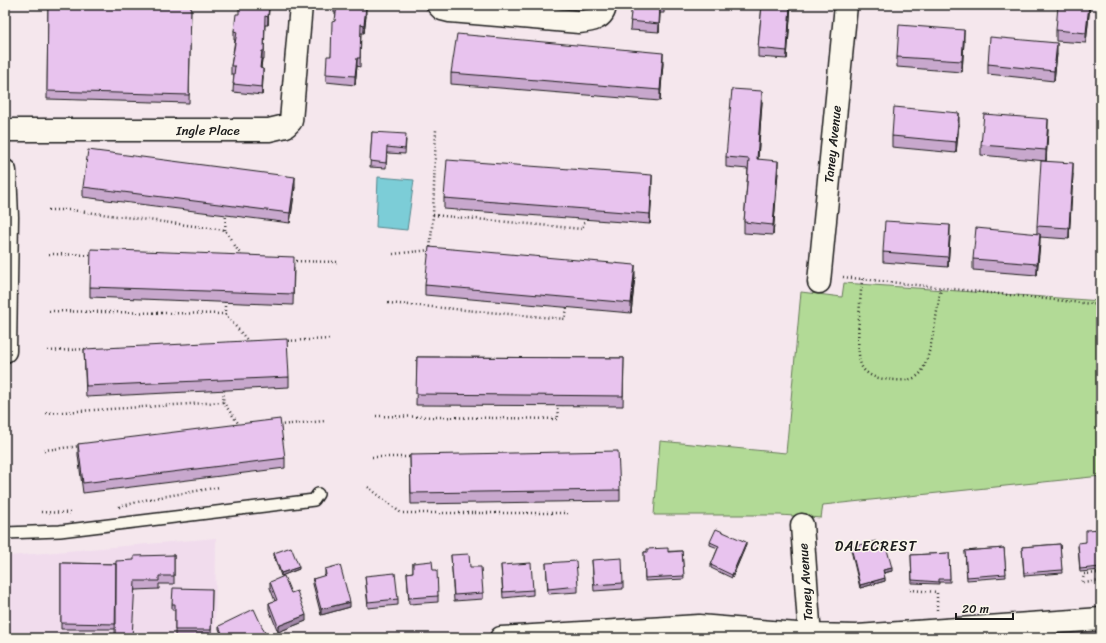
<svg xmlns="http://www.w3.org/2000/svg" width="1106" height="643" font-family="Sriracha,sans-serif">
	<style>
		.built { fill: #f1dced }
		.green { fill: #b2da96; stroke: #677b59 }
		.water { fill: #7ccdd7; stroke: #56868c }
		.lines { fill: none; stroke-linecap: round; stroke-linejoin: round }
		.service-casing { stroke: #1c1c1c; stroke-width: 14 }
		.minor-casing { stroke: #1c1c1c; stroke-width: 25 }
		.path { stroke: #1c1c1c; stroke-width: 2.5; stroke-dasharray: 1 3; stroke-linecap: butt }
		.service { stroke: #fbf7ec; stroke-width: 11 }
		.minor { stroke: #fbf7ec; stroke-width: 22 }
		.wall { fill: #c8a8cd; stroke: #1c1c1c }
		.shaded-wall { fill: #a288a7; stroke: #1c1c1c }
		.building { fill: #e8c3ee; stroke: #1c1c1c }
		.labels { text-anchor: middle; stroke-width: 3; stroke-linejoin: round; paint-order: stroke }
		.street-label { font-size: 13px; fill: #1c1c1c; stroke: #fbf7ec }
		.neighbourhood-label { font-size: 14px; letter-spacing: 1px; fill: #1c1c1c; stroke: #fbf7ec }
	</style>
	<rect width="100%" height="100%" fill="#f5e7ed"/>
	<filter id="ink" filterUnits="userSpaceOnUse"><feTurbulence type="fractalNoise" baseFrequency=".025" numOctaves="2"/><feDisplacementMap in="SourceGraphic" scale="8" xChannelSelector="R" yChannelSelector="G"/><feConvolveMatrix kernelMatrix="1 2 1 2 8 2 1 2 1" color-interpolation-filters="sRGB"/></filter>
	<g filter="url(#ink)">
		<!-- built -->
		<path class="built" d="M216,538L215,638H7L9,556Z"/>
		<!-- green -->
		<path class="green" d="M844,283L1101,301V476L823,505L821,518L780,515H654L660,441L786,453L801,292L842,297Z"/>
		<!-- water -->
		<path class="water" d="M378,177L414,180L407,230L376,227Z"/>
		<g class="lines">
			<!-- service casing -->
			<g class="service-casing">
				<path id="service" d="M5,533L60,531L314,500L318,494"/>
			</g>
			<!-- minor casing -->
			<g class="minor-casing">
				<path id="minor" d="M438,5L442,9L450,11L579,22C591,21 604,19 605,5
					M5,130H269L286,126L291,121L301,5
					M5,171L7,217L5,351
					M819,282L846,5
					M802,525L810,638
					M501,638L699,626L809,635L857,636L1101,619"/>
			</g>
			<!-- path -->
			<path class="path" d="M48,210H71L225,230L242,257
				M433,215L582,229L585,220
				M225,230L226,215
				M49,254L93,255
				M393,254L430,250L433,215L436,129
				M292,261L338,262
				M843,277L1101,305
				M862,279C861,296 853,359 864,370C873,379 883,379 895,380C904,381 917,380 922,371C933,349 936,313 941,288
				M225,302V314
				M388,303L565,319L567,308
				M49,311L225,314L249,342
				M284,341L331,339
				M48,351L87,349
				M223,402L240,426
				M46,413L223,402L224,390
				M376,416L558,419L557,405
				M279,425L325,421
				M44,450L81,446
				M372,457H413
				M368,487L401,513H568
				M119,507L149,499L220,487
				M41,512L72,513
				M1101,573L1084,574L1082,583L1101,581
				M910,590L937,592V611"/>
			<!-- service -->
			<use href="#service" class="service"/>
			<!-- minor -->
			<use href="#minor" class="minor"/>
		</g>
		<!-- wall -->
		<path class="wall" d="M48,5H191L189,103L47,99Z
			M269,5L268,25H265L264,59H262L261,68L263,77L262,95L233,92L234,74H231V66L235,40H234V31L239,14Z
			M334,5H363V7L366,16L364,33H361L360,67L357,66L355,85L326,82V74L331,56L335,21L336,13H334Z
			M556,5H575V6Z
			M632,5H664V13H660L659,32L630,30Z
			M762,5H791L787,59L758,57V48Z
			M1090,5L1086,43L1056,41V30Z
			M964,41L962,72L897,67V57Z
			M1057,54L1054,81L988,74V64Z
			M663,63L660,101L451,84V73Z
			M762,102L758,159L778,172L773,235L744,233V222L748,169L726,167V157Z
			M959,124L956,153L892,147V136Z
			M1048,130L1046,161L981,155V145Z
			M372,132L406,140L405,154L387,153L386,168L370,167Z
			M1073,174L1069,239L1040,237L1037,275L973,270V259L1037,233V226Z
			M652,186L650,224L444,209V198Z
			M83,187H295L290,223L83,197Z
			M950,236L948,267L883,262V252Z
			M294,267L293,305L90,297V287Z
			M635,276L631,313L425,295V285Z
			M84,349L289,377V387L86,397Z
			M417,357L624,358L623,406L416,405Z
			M78,444L285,458V468L83,493L78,455Z
			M410,455L620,490V501L411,504Z
			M1101,529V570L1080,572L1078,546L1086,542Z
			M710,542L746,545L732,578L711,568V565L718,548L710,545Z
			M1060,544L1062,573L1024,576L1022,547Z
			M851,547L878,549L892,571L884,573L885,581L860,588L851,550Z
			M1004,548L1006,577L967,580L965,551Z
			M682,551L684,579L645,581L644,552Z
			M274,553L299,569L281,576L274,556Z
			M949,553L950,582H939V584L912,583L911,555Z
			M174,555V584H159V589L135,590L116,629H61V563L116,564Z
			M451,555L470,567L483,593V599L454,601Z
			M592,560L623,583V589L594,591Z
			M413,563L433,570L438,596V602L409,604L407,573L413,572Z
			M546,563L578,586V592L548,594Z
			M501,565L533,590V595L503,598Z
			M325,569L350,607L321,615L313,584V579L325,576Z
			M365,576L398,599V605L368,608Z
			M270,582L291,593L306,621L278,632L269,609V603L275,601L270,588Z
			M212,589L211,636H175V610H172V604Z
			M219,626L265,636L260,638H223L219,629Z"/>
		<!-- shaded-wall -->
		<path class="shaded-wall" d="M269,5V8L268,25V17Z
			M660,5V13L659,32V24Z
			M790,5H791L787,59V51Z
			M1089,5H1090L1086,43V33Z
			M366,7V16L364,33V25Z
			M964,30V41L962,72V61Z
			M1057,43V54L1054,81V71Z
			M262,51V59L260,77V68Z
			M663,53V63L660,101V90Z
			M357,58V66L355,85V76Z
			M263,69V77L262,95V87Z
			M762,91V102L757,170V159Z
			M959,113V124L956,153V142Z
			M1048,119V130L1046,161V150Z
			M778,161V172L773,235V225Z
			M1073,163V174L1069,239V228Z
			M652,175V186L650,224V214Z
			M295,177V187L290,223V213Z
			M950,225V236L948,267V257Z
			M1040,234V244L1037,275V264Z
			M635,265V276L631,313V303Z
			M746,542V545L732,578V575Z
			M299,567V569L281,576V573Z
			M892,568V571L883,573V570Z
			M885,578V581L860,588V585Z
			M350,602V607L321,615V609Z
			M306,615V621L278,632V626Z
			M265,633V636L260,638H254Z"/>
		<!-- building -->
		<path class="building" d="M48,5H191L189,95L47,91Z
			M239,5H269L268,17L265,16L264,51H262L260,68L263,69L262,87L233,84L235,66H231L237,32L234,31L236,14H239Z
			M337,5H363V7H366L364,25L361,24L360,58H357L355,76L326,74L327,56H331L332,22L335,21Z
			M632,5H664H660L659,24L630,21Z
			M762,5H790L787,51L758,48Z
			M1058,5H1089L1086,33L1056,30Z
			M899,25L964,30L962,61L897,57Z
			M457,34L663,53L660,90L451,73Z
			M990,37L1057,43L1054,71L988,64Z
			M732,89L762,91L757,159L778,161L773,225L744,222L749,159L726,157Z
			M894,107L959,113L956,142L892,136Z
			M984,114L1048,119L1046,150L981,145Z
			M372,132L406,134L405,149L387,147L386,163L370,161Z
			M88,150L295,177L290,213L83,187Z
			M447,160L652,175L650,214L444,198Z
			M1041,161L1073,163L1069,228L1037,226Z
			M885,221L950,225L948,257L883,252Z
			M976,228L1040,234L1037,264L973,259Z
			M429,247L635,265L631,303L425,285Z
			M91,249L294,257L293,294L90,287Z
			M287,339L289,377L86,386L84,349Z
			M417,357L624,358L623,396L416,394Z
			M280,419L285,458L83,483L78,444Z
			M618,451L620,490L411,493L410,455Z
			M716,529L746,542L732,575L711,565L719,546L710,542Z
			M1101,529V567L1080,569L1078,543L1086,542V530Z
			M876,541L878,549L886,546L892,568L883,570L885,578L860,585L851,547Z
			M1060,544L1062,570L1024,573L1022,547Z
			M291,547L299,567L281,573L274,553Z
			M668,548V552L682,551L684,576L645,578L644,552H647V549Z
			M1004,548L1006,574L967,577L965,551Z
			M949,553L950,579H939V582L912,580L911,555Z
			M469,554L470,567H481L483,593L454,595L451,555Z
			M174,555V576H159V581H135L132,638H115L116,561L134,560V556Z
			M622,558L623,583L594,585L592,560Z
			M432,561L433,570H437L438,596L409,598L407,573L413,572V563Z
			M576,561L578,586L548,589L546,563Z
			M61,563L116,564V624L61,623Z
			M531,563L533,590L503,592L501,565Z
			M340,565L350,602L321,609L313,579L326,575L325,569Z
			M395,573L398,599L368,602L365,576Z
			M284,576L291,593L297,591L306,615L278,626L269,603L277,600L270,582Z
			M173,588L212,589L211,630H175V604H172Z
			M254,609L265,633L254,638H224L219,626Z"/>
	</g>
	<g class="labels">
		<!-- street labels -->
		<g class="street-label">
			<text x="208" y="135">Ingle Place</text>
			<text transform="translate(832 144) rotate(-84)" y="5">Taney Avenue</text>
			<text transform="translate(805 582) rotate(-94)" y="5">Taney Avenue</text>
		</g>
		<!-- neighbourhood labels -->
		<g class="neighbourhood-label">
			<text x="876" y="551">DALECREST</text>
		</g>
	</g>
	<!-- margin -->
	<rect width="1106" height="643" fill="none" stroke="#fbf7ec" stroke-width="20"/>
	<rect x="10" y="10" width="1086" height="623" fill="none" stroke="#1c1c1c" stroke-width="1.5" filter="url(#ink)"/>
	<!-- scale -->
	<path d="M956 613v6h57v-6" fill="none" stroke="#1c1c1c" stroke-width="2"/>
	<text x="962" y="613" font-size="12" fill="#1c1c1c" stroke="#fbf7ec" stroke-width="3" paint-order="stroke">20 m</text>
</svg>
